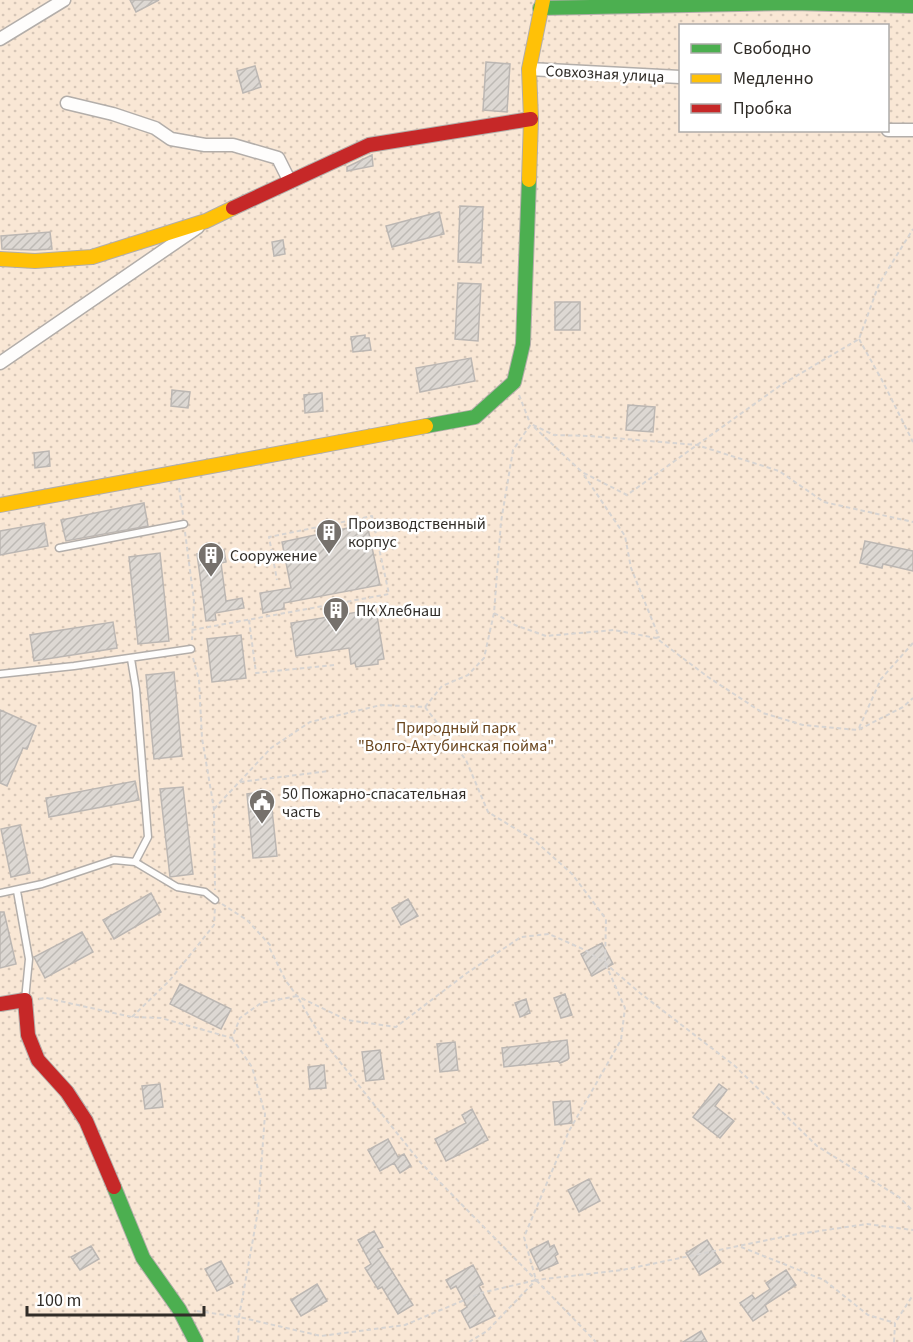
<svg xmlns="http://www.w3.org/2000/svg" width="913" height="1342" font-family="'Source Sans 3',sans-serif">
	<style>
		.park { fill: url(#park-dots); fill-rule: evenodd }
		.building { fill: url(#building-hatch); stroke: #bcb7b3; stroke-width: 1.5 }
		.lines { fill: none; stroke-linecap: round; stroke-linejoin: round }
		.lane-casing { stroke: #b3aeaa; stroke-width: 9 }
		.street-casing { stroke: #b3aeaa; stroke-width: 15 }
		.fast-casing { stroke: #b3aeaa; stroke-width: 16 }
		.slow-casing { stroke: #b3aeaa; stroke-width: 16 }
		.jam-casing { stroke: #b3aeaa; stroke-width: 16 }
		.path { stroke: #d7d4d2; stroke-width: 2; stroke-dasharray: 4.5 3; stroke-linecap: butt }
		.lane { stroke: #fefdfc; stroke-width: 6 }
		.street { stroke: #fefdfc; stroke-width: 12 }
		.fast { stroke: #4caf50; stroke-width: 14 }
		.slow { stroke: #ffc107; stroke-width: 14 }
		.jam { stroke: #c62828; stroke-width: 14 }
		.labels { text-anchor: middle; stroke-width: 5; stroke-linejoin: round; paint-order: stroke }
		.street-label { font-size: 16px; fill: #312d28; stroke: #fff }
		.poi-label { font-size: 16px; fill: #312d28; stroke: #fff; text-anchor: start }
		.park-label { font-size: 16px; fill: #6a461e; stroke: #fff }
	</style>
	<defs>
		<pattern id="park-dots" width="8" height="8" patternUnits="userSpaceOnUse" patternTransform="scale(1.5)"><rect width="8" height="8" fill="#f9e7d5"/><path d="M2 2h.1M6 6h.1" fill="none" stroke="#d6c6b7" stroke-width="1.8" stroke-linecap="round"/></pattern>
		<pattern id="building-hatch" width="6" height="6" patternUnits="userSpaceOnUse" patternTransform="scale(1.5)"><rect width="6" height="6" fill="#ddd8d3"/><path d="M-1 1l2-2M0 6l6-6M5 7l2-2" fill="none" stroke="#bebab5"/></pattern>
	</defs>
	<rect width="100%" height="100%" fill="#f6f0ea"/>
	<!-- park -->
	<path class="park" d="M0,0H913V1342H0ZM680,26H888V130H680Z"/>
	<!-- building -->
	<path class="building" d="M130,0H159L136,12Z
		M486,62L510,64L507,112L483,110Z
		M255,66L261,87L243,93L237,71Z
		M372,155L373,166L347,171V167Z
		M460,206L483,207L481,263L458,262Z
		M439,212L444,234L392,247L386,226Z
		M50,232L52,249L35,250L2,249L1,236Z
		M283,240L285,254L274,256L272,242Z
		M458,283L481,284L478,341L455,339Z
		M555,302H580V330H555Z
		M365,335V338H369L371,350L353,352L351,337Z
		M471,358L475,381L420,392L416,368Z
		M172,390L190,392L188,408L171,406Z
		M322,393L323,411L305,413L304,395Z
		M628,405L655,407L653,432L626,430Z
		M49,451L50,466L35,468L34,453Z
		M144,503L148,526L66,541L61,520Z
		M44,523L48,546L0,555V531Z
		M367,524L380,585L284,603V609L263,613L260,593L291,588L282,542Z
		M865,541L913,551V571L883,564L882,568L860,563Z
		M224,550L226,562L221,563L226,601L242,598L244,608L215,613L216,620L206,621L197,554Z
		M160,553L169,641L138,644L129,557Z
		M376,609L384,659L378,660V664L356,667L355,663L351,664L349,648L296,656L291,623Z
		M113,622L117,648L34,661L30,635Z
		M241,635L246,678L212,682L207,639Z
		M174,672L182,756L154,759L146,675Z
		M0,710L36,726L27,749L23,748L7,786L0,783Z
		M135,781L139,800L49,817L46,798Z
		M183,787L193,874L170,877L160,789Z
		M270,791L277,856L253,858L247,794Z
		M20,825L30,873L11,877L1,829Z
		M151,893L161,912L114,939L103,920Z
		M408,899L418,916L401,925L392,908Z
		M0,912H4L16,964L0,968Z
		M82,932L93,952L45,978L34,957Z
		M602,943L613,964L592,976L581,954Z
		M180,984L231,1009L221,1029L170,1004Z
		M565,994L572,1015L561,1018L554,998Z
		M526,999L530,1013L520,1017L515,1003Z
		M567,1040L569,1058L567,1060L560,1063L558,1061L504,1067L502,1048Z
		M455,1042L458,1070L440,1072L437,1044Z
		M380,1050L384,1079L366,1081L362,1052Z
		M324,1065L326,1088L310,1089L308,1067Z
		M160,1084L163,1107L145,1109L142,1086Z
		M719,1084L727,1090L715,1106L734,1121L720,1138L693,1117Z
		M570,1101L572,1123L555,1125L553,1102Z
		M472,1109L488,1140L446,1161L435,1139L466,1123L462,1115Z
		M388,1139L398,1157L404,1154L411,1166L400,1173L394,1163L380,1171L368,1150Z
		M589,1179L600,1201L579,1212L568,1190Z
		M374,1231L383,1247L378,1249L413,1305L398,1314L382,1287L378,1289L365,1268L371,1264L358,1240Z
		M707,1240L721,1262L700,1275L686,1253Z
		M548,1241L550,1247L554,1245L558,1254L555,1256L558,1263L540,1271L530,1250Z
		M91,1246L99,1259L80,1270L71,1257Z
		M221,1261L233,1283L217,1291L205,1269Z
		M473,1265L483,1284L479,1286L495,1316L470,1328L461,1311L467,1307L456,1286L451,1289L446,1280Z
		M786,1270L796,1285L765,1305L768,1311L753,1321L740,1303L752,1295L755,1299L770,1289L766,1283Z
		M317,1284L327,1301L301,1316L291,1300Z
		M701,1331L707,1342H683Z"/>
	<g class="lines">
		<!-- lane casing -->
		<g class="lane-casing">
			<path id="lane" d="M59,548L184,524
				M131,659L136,689L148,837L135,862
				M0,674L74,666L191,649
				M17,891L29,959L25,1000
				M0,893L42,884L114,860L135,862L177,887L205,892L215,900"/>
		</g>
		<!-- street casing -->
		<g class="street-casing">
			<path id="street" d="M0,39L64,0
				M529,69L680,77
				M67,103L113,114L155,128L171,139L205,145H233L278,158L290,182
				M888,130H913
				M0,363L198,227"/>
		</g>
		<!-- fast casing -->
		<g class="fast-casing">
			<path id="fast" d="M540,8L793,3L913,6
				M426,426L475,417L514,382L523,344L529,180
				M114,1187L143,1258L179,1309L196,1342"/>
		</g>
		<!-- slow casing -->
		<g class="slow-casing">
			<path id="slow" d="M529,180L531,119L529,69L543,0
				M0,259L35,261L92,257L206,221L233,208
				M0,505C142,480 284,452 426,426"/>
		</g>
		<!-- jam casing -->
		<g class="jam-casing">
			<path id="jam" d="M233,208L369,145L531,119
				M0,1004L25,1000L28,1035L38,1060L67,1092L86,1121L114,1187"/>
		</g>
		<!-- path -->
		<path class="path" d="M859,339L883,382L913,442
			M519,395L530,423
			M534,427L582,472L627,495L781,385L859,339L879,284L913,229
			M584,475L625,536L631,568L659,637L656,638L708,677L763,713L803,725L858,730L903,707L913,698
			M179,488L183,515
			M185,532L194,601L192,640
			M494,613L515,625L546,636L614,630L656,638
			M249,620L256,673L334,665
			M192,630L389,594L372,516L269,537L277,580
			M193,658L199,680L202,738L214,809L215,890
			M425,707L442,686L468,675L484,658L494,613L501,522L513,450L531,424L554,435L589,436L697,445L779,471L824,502L913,522
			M859,728L881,679L913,643
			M240,782L329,771
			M214,809L271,748L310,722L381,705L425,707L466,760L488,812L534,840L572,874L606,919L605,963L625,1008L621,1040L569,1131L524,1237L536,1280L596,1342
			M222,904L247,920L271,946L270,949L286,981L297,996L347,1020L396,1027L467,973L521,937L549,934L585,950L605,963L640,993L735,1066L817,1146L899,1197L913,1211
			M39,999L46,998L132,1017L161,1018L232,1038L240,1018L261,1003L297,996L324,1042L421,1163L536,1280L622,1270L792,1235L867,1224L913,1230
			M132,1017L170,980L214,925L215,907
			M232,1038L252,1067L265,1114L258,1211L239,1317L238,1342
			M741,1247L824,1280L868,1315L895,1323
			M197,1311L239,1317L321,1336L405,1325L481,1293L536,1280
			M469,1342L487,1331L536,1280
			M894,1342L895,1323L913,1295"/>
		<!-- lane -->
		<use href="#lane" class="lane"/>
		<!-- street -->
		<use href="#street" class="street"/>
		<!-- fast -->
		<use href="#fast" class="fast"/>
		<!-- slow -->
		<use href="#slow" class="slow"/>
		<!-- jam -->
		<use href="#jam" class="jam"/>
	</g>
	<!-- icons -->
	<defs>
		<g id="building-pin" transform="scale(1.35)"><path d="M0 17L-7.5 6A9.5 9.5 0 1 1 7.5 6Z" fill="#76716c" stroke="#fff"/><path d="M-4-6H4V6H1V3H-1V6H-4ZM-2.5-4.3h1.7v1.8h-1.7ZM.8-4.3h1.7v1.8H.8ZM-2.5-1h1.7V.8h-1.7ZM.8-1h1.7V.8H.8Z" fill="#fff"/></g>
		<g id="civic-pin" transform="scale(1.35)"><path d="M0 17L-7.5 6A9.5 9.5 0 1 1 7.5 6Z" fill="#76716c" stroke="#fff"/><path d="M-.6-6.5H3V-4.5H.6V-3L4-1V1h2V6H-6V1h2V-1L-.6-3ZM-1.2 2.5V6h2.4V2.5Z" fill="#fff"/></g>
	</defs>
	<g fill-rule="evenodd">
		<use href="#building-pin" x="329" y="532"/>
		<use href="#building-pin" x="211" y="555"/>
		<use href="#building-pin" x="336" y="610"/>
		<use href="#civic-pin" x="262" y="802"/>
	</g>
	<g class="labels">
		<!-- street labels -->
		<g class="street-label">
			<text transform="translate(605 73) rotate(3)" y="6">Совхозная улица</text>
		</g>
		<!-- poi labels -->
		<g class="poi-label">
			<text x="348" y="529">Производственный<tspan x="348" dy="18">корпус</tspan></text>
			<text x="230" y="561">Сооружение</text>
			<text x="356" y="616">ПК Хлебнаш</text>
			<text x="282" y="799">50 Пожарно-спасательная<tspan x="282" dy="18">часть</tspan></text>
		</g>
		<!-- park labels -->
		<g class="park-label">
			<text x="456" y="733">Природный парк<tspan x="456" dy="18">"Волго-Ахтубинская пойма"</tspan></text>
		</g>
	</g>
	<!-- legend -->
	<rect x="679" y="24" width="210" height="108" fill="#ffffff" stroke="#adaba9" stroke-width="1.5"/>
	<rect x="691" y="44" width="30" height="9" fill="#4caf50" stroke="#adaba9" stroke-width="1.5"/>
	<text x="733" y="54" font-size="18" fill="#312d28">Свободно</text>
	<rect x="691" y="74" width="30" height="9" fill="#ffc107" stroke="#adaba9" stroke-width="1.5"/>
	<text x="733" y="84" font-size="18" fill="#312d28">Медленно</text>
	<rect x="691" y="104" width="30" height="9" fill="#c62828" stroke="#adaba9" stroke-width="1.5"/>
	<text x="733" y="114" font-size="18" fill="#312d28">Пробка</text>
	<!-- scale -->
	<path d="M27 1306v9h177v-9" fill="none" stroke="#312d28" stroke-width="3"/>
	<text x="36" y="1306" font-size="18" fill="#312d28" stroke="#ffffff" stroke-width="4.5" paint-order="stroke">100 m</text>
</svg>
